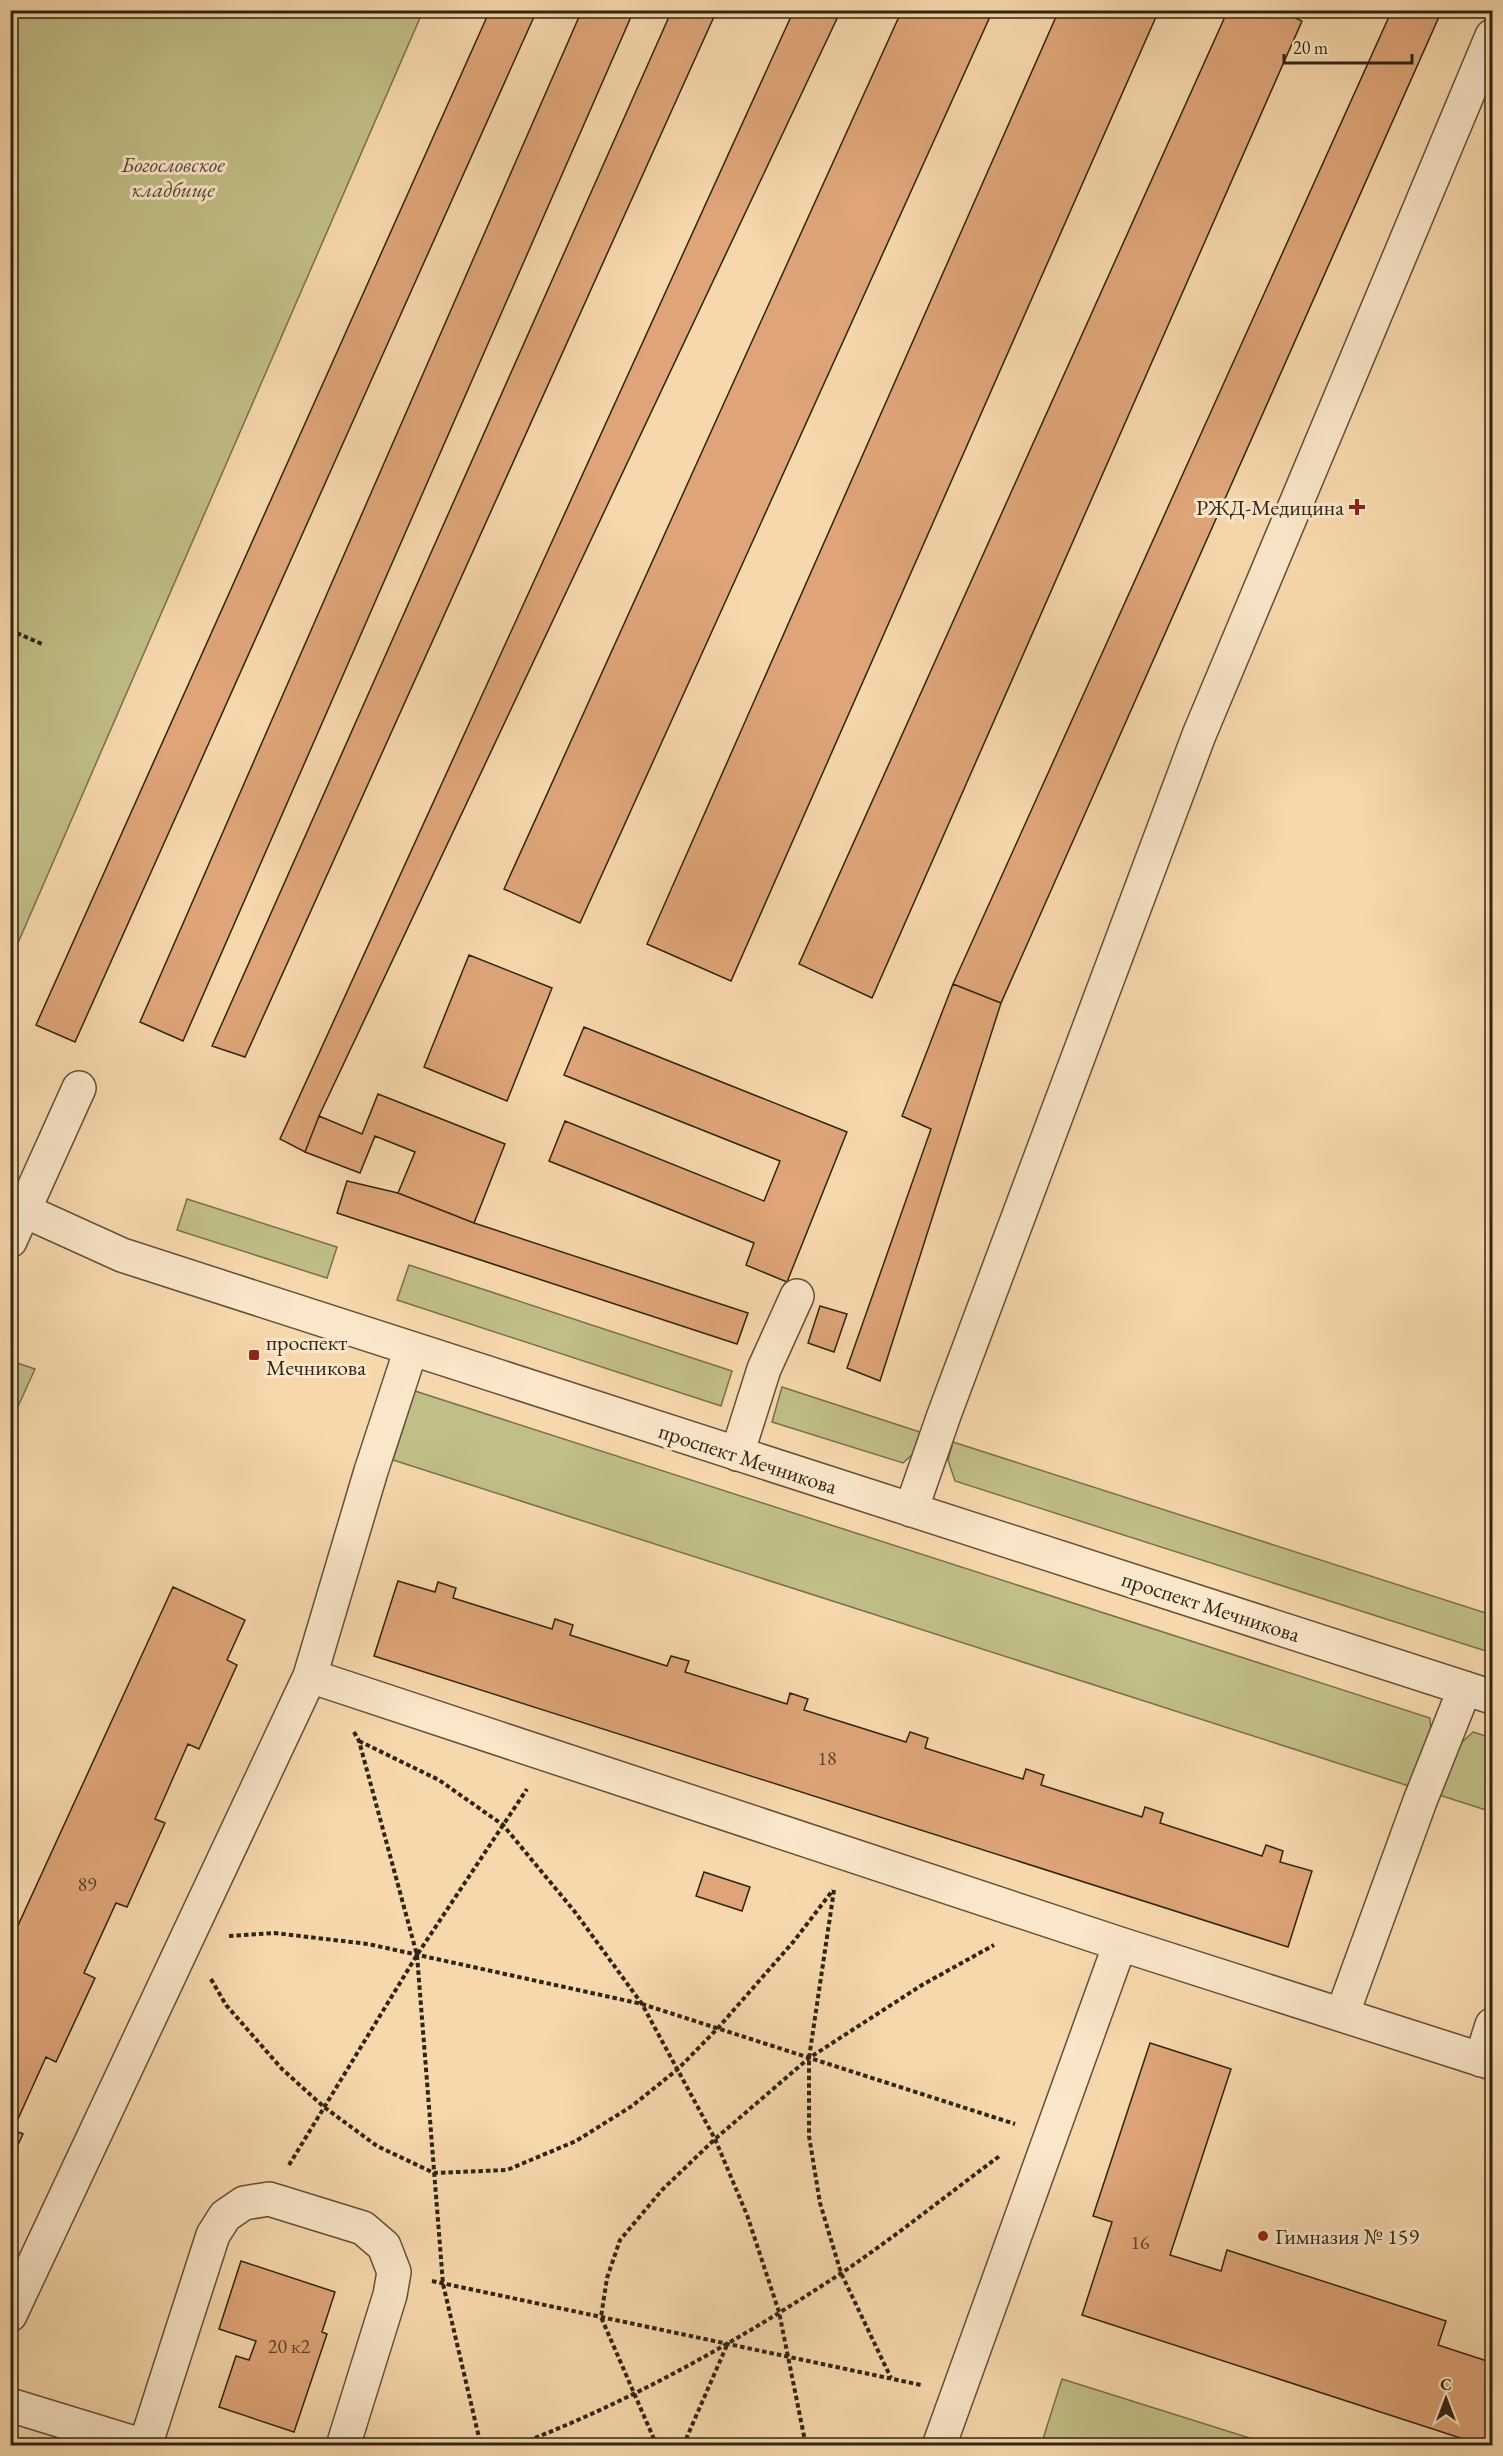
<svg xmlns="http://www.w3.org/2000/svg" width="1503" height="2456" font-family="'EB Garamond',serif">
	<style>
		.green { fill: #c1be87; stroke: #78714e; stroke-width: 1.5 }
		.building { fill: #dfa578; stroke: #2f2415; stroke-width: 1.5 }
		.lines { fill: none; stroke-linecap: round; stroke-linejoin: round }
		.minor-casing { stroke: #61513b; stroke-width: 36 }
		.path { stroke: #2f2415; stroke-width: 4; stroke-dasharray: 4.5 3; stroke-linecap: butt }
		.minor { stroke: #fae6c9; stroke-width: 33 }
		.poi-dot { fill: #8f2418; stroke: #fae6c9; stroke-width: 2 }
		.labels { text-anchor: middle; stroke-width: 6; stroke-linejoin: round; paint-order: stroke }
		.number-label { font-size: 20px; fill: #5b442e }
		.park-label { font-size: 22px; font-style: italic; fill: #544a32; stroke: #fae6c9 }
		.poi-label { font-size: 22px; fill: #2f2415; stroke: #fae6c9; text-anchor: start }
		.street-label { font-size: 22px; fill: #2f2415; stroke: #fae6c9 }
	</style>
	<rect width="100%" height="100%" fill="#f7d8ac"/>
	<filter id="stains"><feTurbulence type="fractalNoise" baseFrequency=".00333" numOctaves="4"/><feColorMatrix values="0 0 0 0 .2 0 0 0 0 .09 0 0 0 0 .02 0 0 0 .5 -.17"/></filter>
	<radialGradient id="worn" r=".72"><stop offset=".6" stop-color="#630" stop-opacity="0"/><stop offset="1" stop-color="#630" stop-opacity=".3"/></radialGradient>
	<!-- green -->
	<path class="green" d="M11,10L423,11L11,959L10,11Z
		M187,1199L337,1247L327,1278L177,1230Z
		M409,1265L732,1371L721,1406L397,1300Z
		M11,1361L35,1369L11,1422L10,1361Z
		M782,1387L923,1433L916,1451L903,1463L772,1422Z
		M415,1391L1430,1718L1431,1735L1409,1786L393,1460Z
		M953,1442L1492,1615V1653L955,1481L948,1460Z
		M1473,1732L1492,1738V1812L1439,1795L1460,1744Z
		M1062,2379L1272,2445H1041Z"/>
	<!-- building -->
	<path class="building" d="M490,10H537L75,1042L36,1025Z
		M582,10H634L183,1041L140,1022Z
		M672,10H717L245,1057L212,1046Z
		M794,10H841L319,1116L305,1152L280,1139Z
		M902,10H993L580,923L504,889Z
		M1059,10H1159L731,981L647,944Z
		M1228,10H1278L1302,21L872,998L799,964Z
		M1392,10H1442L1001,1003L953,984Z
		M469,955L552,988L507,1101L424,1067Z
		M953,984L1001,1003L880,1381L847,1368L931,1129L902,1116Z
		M584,1027L847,1132L787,1282L746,1265L754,1243L549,1161L565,1121L764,1201L780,1161L564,1075Z
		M378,1094L505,1144L474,1223L398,1193L415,1152L375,1136L360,1173L305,1152L319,1116L362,1134Z
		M347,1181L398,1193L474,1223L748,1313L737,1344L337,1213Z
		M820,1306L847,1314L834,1352L808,1343Z
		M398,1581L435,1592L438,1582L456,1588L453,1598L552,1629L555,1619L573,1625L570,1635L667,1666L671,1656L689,1661L685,1672L787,1704L790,1693L808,1699L804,1710L906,1742L910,1732L928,1738L925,1748L1023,1779L1026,1769L1044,1775L1041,1785L1142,1817L1145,1807L1163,1813L1160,1823L1262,1856L1266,1845L1283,1851L1280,1862L1312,1871L1288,1947L374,1656Z
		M173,1587L245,1620L227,1660L237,1665L199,1749L188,1744L155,1819L165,1823L127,1907L116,1903L84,1973L95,1978L56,2062L46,2057L13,2130L23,2134L10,2162V1943Z
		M704,1872L750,1887L742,1911L696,1896Z
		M1150,2043L1231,2069L1170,2255L1221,2271L1227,2250L1446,2321L1438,2345L1487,2361L1492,2344V2446H1485L1082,2315L1112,2222L1093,2216Z
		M241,2261L335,2292L322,2332L327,2334L294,2432L219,2407L236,2356L249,2360L256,2341L219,2329Z"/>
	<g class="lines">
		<!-- minor casing -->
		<g class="minor-casing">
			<path id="minor" d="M10,1202L25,1211L122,1255L1492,1697
				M10,1241L79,1088
				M411,1349L371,1471L310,1676L1120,1944L1492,2063
				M737,1454L764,1369L797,1296
				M911,1510L944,1415L1199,735L1492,36
				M1342,2015L1420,1801L1465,1688
				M1481,2060L1492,2025
				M10,2315L310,1676
				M10,2405L144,2446
				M145,2446L213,2235L225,2216L244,2203L269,2199L363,2228L384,2246L394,2272L390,2295L343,2446
				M939,2446L1120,1944"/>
		</g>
		<!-- path -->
		<path class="path" d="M10,630L42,644
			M354,1732L359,1741L417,1955L443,2284L481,2446
			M359,1741L439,1780L503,1825L575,1912L642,2004L715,2139L747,2215L779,2312L806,2446
			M834,1890L809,2058V2136L820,2203L841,2273L891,2378
			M229,1936L274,1933L368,1944L642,2004L1015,2124
			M211,1979L226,2005L282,2069L324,2107L377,2146L434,2173L507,2170L576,2141L632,2106L678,2069L718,2028L794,1941L833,1890
			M1492,2135V2133
			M289,2165L417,1955L527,1789
			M432,2281L921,2385
			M514,2446C629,2403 738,2341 840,2274C895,2237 948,2194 1001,2155
			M657,2446L601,2317L607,2278L620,2240L662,2190L715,2139L809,2058L922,1985L994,1945
			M683,2446L727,2345"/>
		<!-- minor -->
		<use href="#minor" class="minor"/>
	</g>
	<!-- markers -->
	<g class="poi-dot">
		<path d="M1354 498h6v6h6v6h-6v6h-6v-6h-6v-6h6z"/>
		<rect x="248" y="1349" width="12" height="12" rx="3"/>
		<circle cx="1263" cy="2236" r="6"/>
	</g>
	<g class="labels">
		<!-- number labels -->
		<g class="number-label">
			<text x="827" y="1765">18</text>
			<text x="87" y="1891">89</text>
			<text x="1140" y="2249">16</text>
			<text x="289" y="2353">20 к2</text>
		</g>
		<!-- park labels -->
		<g class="park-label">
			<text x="173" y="172">Богословское<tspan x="173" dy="25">кладбище</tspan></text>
		</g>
		<!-- poi labels -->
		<g class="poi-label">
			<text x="1344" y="515" text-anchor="end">РЖД-Медицина</text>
			<text x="266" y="1350">проспект<tspan x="266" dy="25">Мечникова</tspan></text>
			<text x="1275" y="2244">Гимназия № 159</text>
		</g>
		<!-- street labels -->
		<g class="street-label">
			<text transform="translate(748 1458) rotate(18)" y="8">проспект Мечникова</text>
			<text transform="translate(1211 1606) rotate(18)" y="8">проспект Мечникова</text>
		</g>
	</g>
	<!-- margin -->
	<rect width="1503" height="2456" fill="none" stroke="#f7d8ac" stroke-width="36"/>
	<rect x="12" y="12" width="1479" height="2432" fill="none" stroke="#2f2415" stroke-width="3"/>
	<rect x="18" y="18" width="1467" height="2420" fill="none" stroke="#2f2415" stroke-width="1.5"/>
	<!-- north arrow -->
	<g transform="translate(1446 2399)" stroke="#fae6c9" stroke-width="4.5" paint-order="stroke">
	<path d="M0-4.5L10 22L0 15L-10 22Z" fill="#2f2415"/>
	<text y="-9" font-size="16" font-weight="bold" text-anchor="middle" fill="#2f2415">С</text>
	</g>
	<!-- scale -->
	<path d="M1284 54v9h128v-9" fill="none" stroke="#2f2415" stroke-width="3"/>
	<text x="1293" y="54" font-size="18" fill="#2f2415" stroke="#fae6c9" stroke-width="4.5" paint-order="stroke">20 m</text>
	<rect width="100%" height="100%" filter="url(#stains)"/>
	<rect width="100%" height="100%" fill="url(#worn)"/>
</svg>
